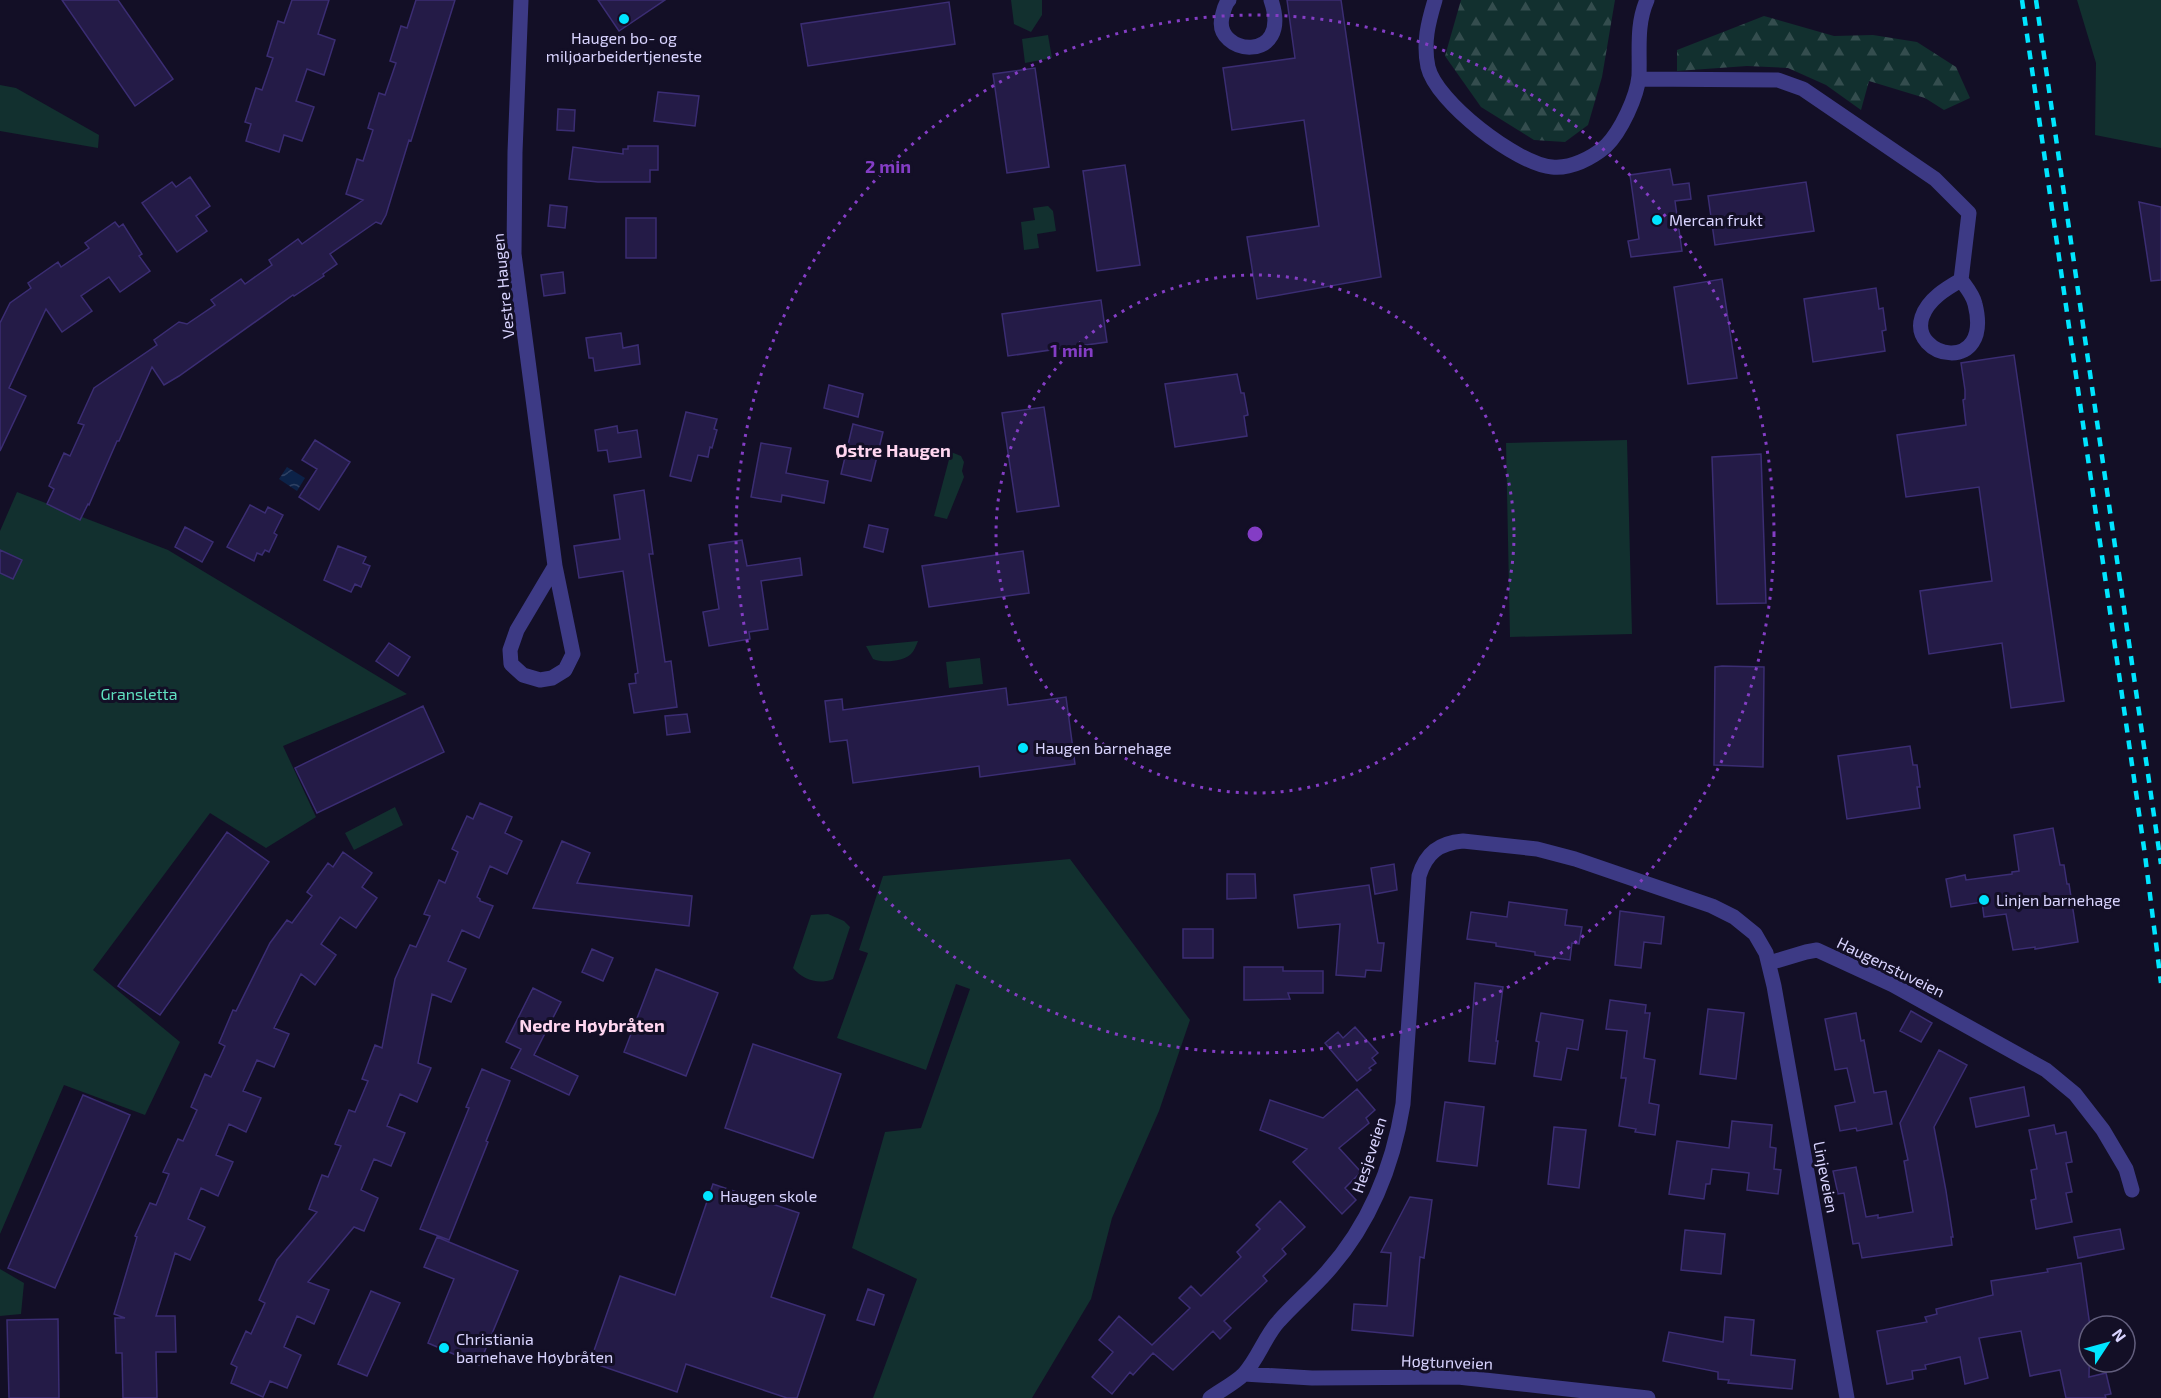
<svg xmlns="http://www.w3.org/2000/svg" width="2161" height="1398" font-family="'Exo 2',sans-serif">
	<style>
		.green { fill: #12302f }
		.forest { fill: url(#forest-firs) }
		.water { fill: url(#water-waves) }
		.building { fill: #241b47; stroke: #3b2d73; stroke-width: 1.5 }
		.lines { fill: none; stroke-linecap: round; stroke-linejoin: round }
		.minor { stroke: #3d3a85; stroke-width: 15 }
		.rail { stroke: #00e5ff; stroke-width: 4.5; stroke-dasharray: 9 8; stroke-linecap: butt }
		.ring { fill: none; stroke: #843dc5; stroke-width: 3; stroke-dasharray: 3 6 }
		.poi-dot { fill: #00e5ff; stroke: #130f26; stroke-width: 2 }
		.labels { text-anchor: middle; stroke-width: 6; stroke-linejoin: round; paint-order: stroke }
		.poi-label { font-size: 16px; fill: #d9d4ff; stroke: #130f26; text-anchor: start }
		.street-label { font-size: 16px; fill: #d9d4ff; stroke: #130f26 }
		.park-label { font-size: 16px; fill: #5fe0c0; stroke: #130f26 }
		.neighbourhood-label { font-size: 18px; font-weight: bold; fill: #ffd6f0; stroke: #130f26 }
		.centre { fill: #843dc5; stroke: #130f26; stroke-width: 3 }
		.ring-label { font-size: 18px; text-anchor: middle; font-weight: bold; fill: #843dc5; stroke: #130f26; stroke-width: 6; stroke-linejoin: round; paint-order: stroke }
	</style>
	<defs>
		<pattern id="forest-firs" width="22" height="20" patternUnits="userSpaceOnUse" patternTransform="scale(1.5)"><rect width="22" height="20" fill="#12302f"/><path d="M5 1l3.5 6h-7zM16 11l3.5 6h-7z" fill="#344d4e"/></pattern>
		<pattern id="water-waves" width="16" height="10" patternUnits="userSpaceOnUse" patternTransform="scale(1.5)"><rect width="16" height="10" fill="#0c2248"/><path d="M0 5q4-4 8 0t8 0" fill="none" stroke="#2f4163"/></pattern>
	</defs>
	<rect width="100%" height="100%" fill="#130f26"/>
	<!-- green -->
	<path class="green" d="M1011,0H1042V15L1031,32L1014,24Z
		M2077,0H2161V148L2095,135L2096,63Z
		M1048,35L1052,58L1025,63L1022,39Z
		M0,85L16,88L99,135L98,148L0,131Z
		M1048,206L1053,211L1056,231L1037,234L1039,248L1024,250L1021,222L1035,220L1033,208Z
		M1627,440L1632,634L1510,637L1506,443Z
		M951,452L961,456L964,462L962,471L964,477L947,519L934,516Z
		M17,492L168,550L407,694L283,746L316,817L266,848L210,813L93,970L180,1042L145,1115L64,1085L0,1234V531Z
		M918,641C916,646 914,651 911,654C903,662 882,663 873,659L866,646Z
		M980,658L983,684L949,688L946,662Z
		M395,807L403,825L354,850L345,833Z
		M1070,859L1190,1020L1159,1111L1112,1218L1091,1299L1032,1398H873L917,1279L852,1248L885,1132L921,1128L970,989L956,984L926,1070L837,1038L868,953L859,950L883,876Z
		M828,914L844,921L850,927L833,979C819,985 803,980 793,968L811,915Z
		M0,1269L24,1283L21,1314L0,1316Z"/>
	<!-- forest -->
	<path class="forest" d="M1461,0H1615L1602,77L1588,125L1565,142L1534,140L1481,107L1445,56Z
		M1764,16L1834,36L1873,35L1917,42L1956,67L1970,98L1944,110L1925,98L1869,81L1861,110L1826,85L1788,68L1747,66L1677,71V50Z"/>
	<!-- water -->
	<path class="water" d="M287,467L305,478L297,491L279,479Z"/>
	<!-- building -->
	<path class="building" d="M62,0H118L173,79L135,106Z
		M292,0H329L318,34L335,40L324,75L307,69L296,101L314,107L302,141L284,135L279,152L246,141L251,124L245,122L256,88L262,90L273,58L267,56L278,21L284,23Z
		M416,0H455L411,141L409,140L386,215L381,224L376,222L330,254L337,264L323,274L324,276L294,296L293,295L179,376L164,385L152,367L119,441H117L89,505L88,504L80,520L47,504L54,489L49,486L64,453L70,456L84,425L78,423L94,388L157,345L154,340L179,322L187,324L215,305L211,300L241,279L245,284L272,265L269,260L298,239L302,244L363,200L346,194L357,159L363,161L373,130L368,128L379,93L385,95L396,63L390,61L401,26L407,28Z
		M598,0H665L619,31Z
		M1287,0H1341L1381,277L1257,299L1247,237L1319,226L1304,120L1232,130L1223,68L1295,58Z
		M949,2L955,44L808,66L801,24Z
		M1035,68L1049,167L1007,173L993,74Z
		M658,92L699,96L695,126L654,121Z
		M558,109L575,110L574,131L557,130Z
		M628,146H658V170H650V182H598L569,179L573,147L623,154V149H628Z
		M1125,165L1140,265L1097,271L1083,171Z
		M1670,169L1673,185L1689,183L1691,199L1675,201L1682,251L1631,257L1628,241L1639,239L1630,175Z
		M190,177L210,206L196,216L207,231L177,252L142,203L172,182L176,187Z
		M1806,182L1814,231L1715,245L1708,196Z
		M2139,202L2161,207V280L2151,281Z
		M550,205L567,207L565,228L548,226Z
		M626,218H656V258H626Z
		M115,222L119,227L123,224L142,254L139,256L150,271L120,292L109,277L81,296L92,311L62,332L46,309L9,388L26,396L0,451V323L10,303L31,288L28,283L58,262L61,267L89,248L85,243Z
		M563,272L565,293L544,296L541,275Z
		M1722,279L1737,378L1688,384L1674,287Z
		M1876,288L1879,309L1883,308L1886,330L1882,331L1885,351L1813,362L1804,299Z
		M1101,300L1107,342L1008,356L1002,314Z
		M621,333L623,348L638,345L640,364L595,371L593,358H589L586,338Z
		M2014,355L2064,701L2011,708L2002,643L1929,654L1920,591L1992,581L1979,487L1906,497L1897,435L1966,425L1963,400L1965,399V390L1961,363Z
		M1237,374L1241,393H1244L1248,415L1244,416L1247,436L1175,447L1165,384Z
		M829,385L863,394L858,417L824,408Z
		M1044,407L1059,506L1017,512L1002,413Z
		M686,412L717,419L714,429L717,430L712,448L710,447L708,457L698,455L691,481L670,476Z
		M853,424L883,432L871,481L841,474Z
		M617,426L618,433L637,430L641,457L609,462L607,450L598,451L595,430Z
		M315,440L350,462L319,510L299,497L317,469L302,460Z
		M761,443L791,448L786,473L828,481L824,503L782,495L781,502L751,497Z
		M1761,454L1766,603L1717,604L1712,457Z
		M644,490L653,554H649L665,662L671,661L677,707L634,713L629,684L636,683L635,674L638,673L623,571L579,578L574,546L620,539L614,495Z
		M250,505L265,513L268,507L283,515L274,533L277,535L269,552L265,550L262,555L257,553L254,561L227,547Z
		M869,525L888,529L883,552L864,547Z
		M185,527L213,542L202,562L175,547Z
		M742,540L747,566L800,558L802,575L761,581L768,629L749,632L750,639L709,646L703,612L719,609L709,545Z
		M338,546L366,557L363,563L370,566L361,587L355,584L351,592L324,580Z
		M0,550L22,560L13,579L0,573Z
		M1023,551L1029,593L929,607L922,566Z
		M389,643L410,657L398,676L376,661Z
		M1722,666L1764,667L1763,767L1714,765L1715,667Z
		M1006,688L1008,705L1066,697L1075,764L980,777L979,766L853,783L847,740L830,742L825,701L842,699L843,710Z
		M423,706L444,752L317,813L295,768Z
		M687,714L690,732L667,735L665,716Z
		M1910,746L1913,765H1917L1920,787H1917L1920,808L1847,819L1838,756Z
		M480,803L512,817L505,833L522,841L507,874L490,866L477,897L480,899V901L493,906L479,938L462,930L448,961L466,969L451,1002L432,994L418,1063L431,1068L417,1102L400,1094L387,1126L405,1133L391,1166L374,1159L361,1190L378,1198L364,1231L354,1227L308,1282L329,1290L314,1324L297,1316L284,1347L301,1355L287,1388L270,1381L263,1397L231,1383L237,1367L231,1364L246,1331L251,1334L265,1303L259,1300L277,1260L317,1212L309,1209L322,1175L328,1177L341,1146L335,1144L349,1110L355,1112L368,1081L362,1079L375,1045L382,1048L395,979L410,945L416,947L430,916L424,914L439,880L445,883L458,852L452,849L467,816L473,819Z
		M2053,828L2060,865H2064L2067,884H2069L2078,942L2035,949V947L2013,950L2006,914L1984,917L1982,902L1951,907L1946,879L1965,875L1966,880L2012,874V872L2019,871L2014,835Z
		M227,832L269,862L160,1015L118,986Z
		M562,841L590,853L577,883L692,896L689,926L533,908Z
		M343,852L372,873L362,887L377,898L356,928L340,917L321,944L336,955L315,985L301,974L274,1028L289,1034L274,1067L257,1060L243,1091L261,1098L246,1132L229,1124L216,1155L233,1162L218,1196L201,1188L188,1219L205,1227L190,1260L175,1253L156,1316H175L176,1352H156L157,1398H123L122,1353H116L115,1318H125L114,1314L137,1237L135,1236L150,1203L156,1205L169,1174L163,1172L178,1139L183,1141L197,1110L191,1107L205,1074L211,1077L225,1046L219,1043L233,1010L236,1011L270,943L287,920L292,923L312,896L307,892L328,863L333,867Z
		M1394,864L1397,890L1375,894L1371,868Z
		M1227,874H1255L1256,898L1227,899Z
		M1369,885L1378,943H1384L1381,971L1366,970L1365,977L1336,975L1340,924L1298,928L1294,895Z
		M1509,902L1567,910L1565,925L1582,927L1579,944L1572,943L1570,960L1535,955V952L1496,946V943L1467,939L1471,912L1507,917Z
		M1620,911L1664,917L1661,944L1644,942L1641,968L1615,965Z
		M1183,929H1213V958H1183Z
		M592,949L613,958L603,981L582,972Z
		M1244,967H1283V971H1323V993H1288L1290,999L1244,1000Z
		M656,969L718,993L686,1076L624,1052Z
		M1475,983L1503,987L1496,1041H1498L1495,1064L1469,1061Z
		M533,988L561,1002L534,1055L578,1076L569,1095L511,1068L521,1049L506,1042Z
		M1610,1000L1646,1005L1645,1013H1650L1644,1058L1655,1060L1649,1103L1659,1105L1655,1135L1635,1132L1636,1129L1619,1126L1626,1078H1621L1627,1031L1606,1029Z
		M1708,1009L1744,1013L1736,1079L1700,1074Z
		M1911,1011L1932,1023L1921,1042L1900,1031Z
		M1541,1013L1583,1020L1578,1050L1567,1048L1561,1080L1534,1076L1539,1042L1536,1041Z
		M1856,1013L1861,1041L1864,1040L1874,1093L1886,1091L1892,1124L1857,1131L1856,1128L1840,1131L1835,1106L1855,1102L1847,1068L1835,1070L1825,1019Z
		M1355,1027L1378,1053L1372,1058L1376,1063L1369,1068L1371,1070L1357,1081L1325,1043L1338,1032L1343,1038Z
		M753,1044L841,1074L813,1158L725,1128Z
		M1939,1050L1967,1065L1934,1127L1946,1191L1953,1237H1951L1952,1245L1862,1258L1859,1243L1853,1244L1844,1193L1838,1194L1833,1171L1856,1167L1866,1217L1878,1215V1218L1913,1212L1904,1161L1908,1160L1900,1123Z
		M482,1069L510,1081L486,1141L488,1142L449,1240L420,1229L469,1108L466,1107Z
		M2024,1087L2029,1116L1976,1127L1970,1098Z
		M1357,1089L1375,1110L1366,1118L1369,1123L1339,1148L1361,1172L1345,1188L1356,1200L1342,1214L1293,1162L1307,1149L1260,1130L1270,1100L1323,1118Z
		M83,1095L130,1115L55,1288L8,1268Z
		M1445,1102L1484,1107L1477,1166L1437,1161Z
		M1732,1121L1772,1125L1770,1147L1776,1148L1774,1169L1781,1170L1778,1194L1747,1190L1749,1173L1712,1169L1710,1184H1706L1704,1199L1669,1194L1677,1141L1729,1148Z
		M2054,1125L2056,1134L2066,1132L2072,1162L2066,1163L2072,1192L2066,1193L2072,1222L2036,1229L2031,1200L2036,1199L2031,1170L2037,1169L2029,1130Z
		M1554,1127L1586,1130L1579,1188L1548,1184Z
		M713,1184L799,1213L771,1297L825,1315L797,1398H787L686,1364L677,1392L590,1362L620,1276L675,1295Z
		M1410,1197L1432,1200L1424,1258L1420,1257L1413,1336L1352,1330L1354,1304L1387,1306L1391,1253L1381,1252Z
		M1280,1201L1305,1227L1282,1249L1286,1254L1263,1276L1267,1281L1224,1321L1231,1328L1220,1339L1213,1331L1173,1370L1153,1353L1133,1375L1130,1372L1112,1394L1092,1377L1113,1352L1099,1340L1119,1316L1152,1345L1190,1308L1179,1298L1191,1286L1201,1296L1241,1257L1237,1252L1260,1229L1256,1225Z
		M2120,1229L2124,1249L2078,1258L2074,1237Z
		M1685,1230L1725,1234L1721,1274L1681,1270Z
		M437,1237L518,1271L479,1365L428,1343L454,1279L424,1267Z
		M2081,1263L2090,1326L2089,1377L2106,1373L2111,1394L2105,1395L2106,1398H2066L2060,1370L2030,1376L2021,1331L1979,1338L1988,1378L1965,1384L1960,1357L1925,1365L1926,1369L1912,1371L1913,1379L1887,1384L1877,1331L1927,1322L1925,1317L1937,1314L1936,1309L1993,1295L1991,1281L2048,1272L2047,1269Z
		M868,1289L884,1295L874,1325L857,1320Z
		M371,1291L400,1303L367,1376L338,1364Z
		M1725,1317L1754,1320L1751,1355L1795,1360L1792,1389L1728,1383L1729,1380L1718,1379V1372L1663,1361L1669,1332L1723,1342Z
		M58,1319L59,1398H9L7,1320Z"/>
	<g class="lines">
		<!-- minor -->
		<path class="minor" d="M521,0L515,152L514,254L555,566L573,654L565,670L552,678L540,680L523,675L511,664L510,650L517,630L555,566
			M1229,0C1224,5 1224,11 1222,17C1213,55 1293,65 1271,0
			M1435,0C1428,23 1423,43 1428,67C1436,102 1517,164 1552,167C1571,169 1592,158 1606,146C1621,131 1637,97 1639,76C1640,50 1636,25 1647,0
			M1639,79L1778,80L1803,89L1935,179L1969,213L1961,280C1947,288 1928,299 1922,317C1909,358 1993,376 1975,304C1973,295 1966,287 1961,280
			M1769,963L1806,952L1817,950L1893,985L2046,1070L2075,1094L2103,1130L2126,1169L2132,1190
			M1244,1374L1312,1378L1458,1377L1648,1398
			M1210,1398C1221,1390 1235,1383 1244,1374C1258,1359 1265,1336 1279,1321C1294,1304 1312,1289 1327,1272C1370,1224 1393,1166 1403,1104L1419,876C1426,853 1439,843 1463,841L1537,849L1575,859L1712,906L1734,917L1755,934L1766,953L1774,986L1847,1398"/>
		<!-- rail -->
		<path class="rail" d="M2022,0L2145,855L2161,983
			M2036,0L2161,864"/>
	</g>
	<!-- distance rings -->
	<g class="ring">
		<circle cx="1255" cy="534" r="259"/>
		<circle cx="1255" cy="534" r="519"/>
	</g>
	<!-- markers -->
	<g class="poi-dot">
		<circle cx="624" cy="19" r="6"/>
		<circle cx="1657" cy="220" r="6"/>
		<circle cx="1023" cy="748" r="6"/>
		<circle cx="1984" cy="900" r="6"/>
		<circle cx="708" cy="1196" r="6"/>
		<circle cx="444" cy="1348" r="6"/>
	</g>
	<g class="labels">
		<!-- poi labels -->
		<g class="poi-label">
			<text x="624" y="44" text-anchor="middle">Haugen bo- og<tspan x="624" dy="18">miljøarbeidertjeneste</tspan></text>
			<text x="1669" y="226">Mercan frukt</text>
			<text x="1035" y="754">Haugen barnehage</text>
			<text x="1996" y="906">Linjen barnehage</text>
			<text x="720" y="1202">Haugen skole</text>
			<text x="456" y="1345">Christiania<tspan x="456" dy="18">barnehave Høybråten</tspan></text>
		</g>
		<!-- street labels -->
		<g class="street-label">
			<text transform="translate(503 286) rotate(-96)" y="6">Vestre Haugen</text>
			<text transform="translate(1891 967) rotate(26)" y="6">Haugenstuveien</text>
			<text transform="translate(1369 1155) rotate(-72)" y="6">Hesjeveien</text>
			<text transform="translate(1826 1177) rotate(79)" y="6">Linjeveien</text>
			<text transform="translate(1447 1362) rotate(2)" y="6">Høgtunveien</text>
		</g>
		<!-- park labels -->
		<g class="park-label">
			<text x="139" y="700">Gransletta</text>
		</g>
		<!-- neighbourhood labels -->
		<g class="neighbourhood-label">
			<text x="893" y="457">Østre Haugen</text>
			<text x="592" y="1032">Nedre Høybråten</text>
		</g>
	</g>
	<circle cx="1255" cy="534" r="9" class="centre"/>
	<g class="ring-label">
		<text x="888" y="173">2 min</text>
		<text x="1072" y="357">1 min</text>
	</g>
	<!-- north arrow -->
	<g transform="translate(2107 1344) rotate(54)"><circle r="28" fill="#130f26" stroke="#625e7d" stroke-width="1.5"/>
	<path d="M0-4.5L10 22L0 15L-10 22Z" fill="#00e5ff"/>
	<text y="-9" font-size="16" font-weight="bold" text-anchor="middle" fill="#d9d4ff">N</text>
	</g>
</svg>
